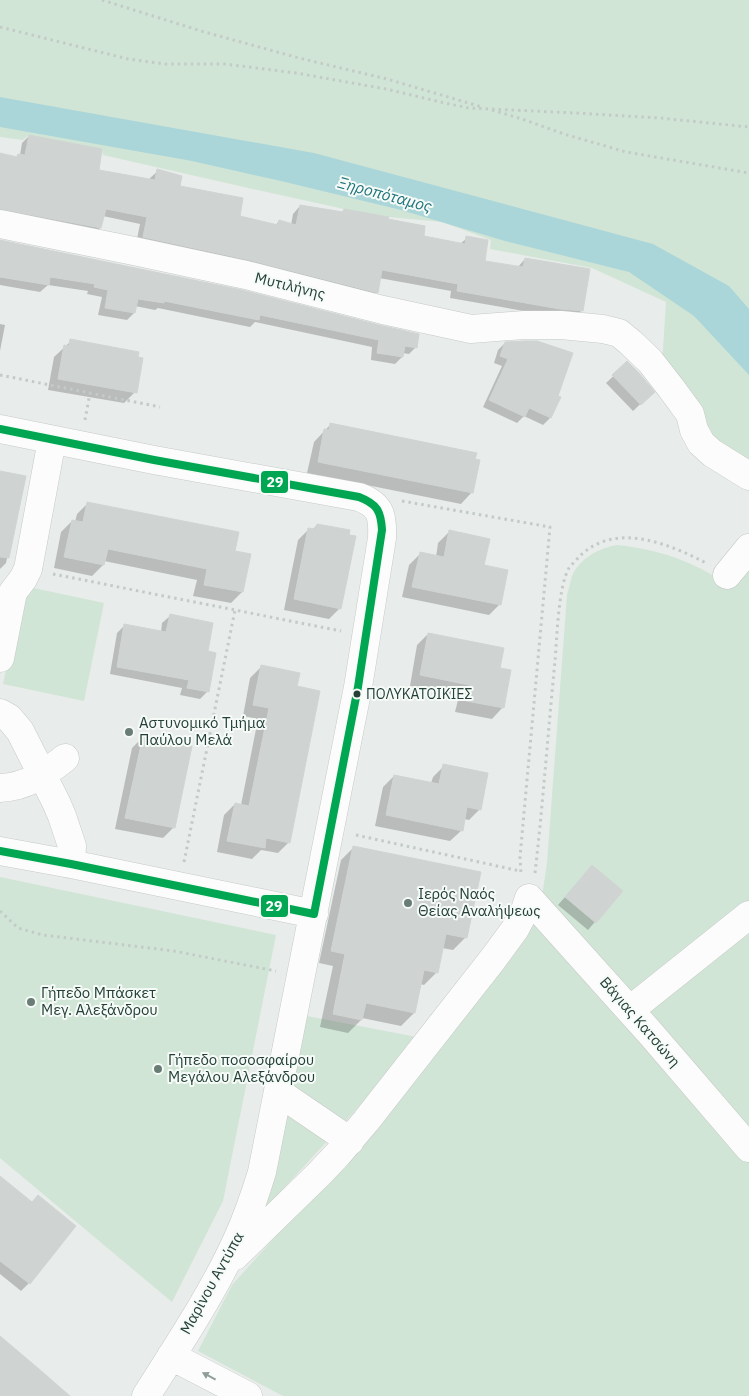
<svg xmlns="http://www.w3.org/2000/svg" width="749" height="1396" font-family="'IBM Plex Sans',sans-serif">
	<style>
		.green { fill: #d1e5d6 }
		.water { fill: #aad6d9 }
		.shadow { fill: #0003 }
		.building { fill: #cfd3d1; stroke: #d0d5d3 }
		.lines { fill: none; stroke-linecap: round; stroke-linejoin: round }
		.minor-casing { stroke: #c5c9c7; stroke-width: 29 }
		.path { stroke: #c3cbc7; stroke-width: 3; stroke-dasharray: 2.5 4; stroke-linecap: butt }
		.minor { stroke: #fcfcfc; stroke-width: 28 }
		.bus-1-casing { stroke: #f6fbf8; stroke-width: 11 }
		.bus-1 { stroke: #00a651; stroke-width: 8 }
		.oneway { fill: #909e9a }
		.bus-dot { fill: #244037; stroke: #f6fbf8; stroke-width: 2 }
		.poi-dot { fill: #697c76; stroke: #f6fbf8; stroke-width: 2 }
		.labels { text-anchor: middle; stroke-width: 4; stroke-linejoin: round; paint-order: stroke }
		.bus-label { font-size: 14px; fill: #244037; stroke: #f6fbf8; text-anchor: start }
		.street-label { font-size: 15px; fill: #244037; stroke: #f6fbf8 }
		.poi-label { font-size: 15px; fill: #244037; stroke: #f6fbf8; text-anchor: start }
		.water-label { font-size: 16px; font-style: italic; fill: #1f737c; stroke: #f6fbf8 }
		.line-badge { stroke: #f6fbf8; stroke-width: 2 }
		.badge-label { font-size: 14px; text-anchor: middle; font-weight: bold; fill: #fff }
	</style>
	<rect width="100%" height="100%" fill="#e8ecea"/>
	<!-- green -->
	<path class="green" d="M0,0H749V471L715,450L662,365L666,302L592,268L490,249L491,240L442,222L389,217L344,209L244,187L103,155L102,149L29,135L23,140L0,137Z
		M617,545C658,549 696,562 729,586L749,560V1396H283L198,1351L232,1285L356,1147L540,901L543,890L547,863L567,595C569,589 570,582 572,576C580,558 599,548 617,545Z
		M24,586L104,603L84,701L3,684Z
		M0,877L276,935L223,1201L172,1302L0,1158Z
		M307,1016L422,1038L261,1213Z"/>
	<!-- water -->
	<path class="water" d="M0,97L314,153L653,244L729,286L749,309V375L694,316L629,272L505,241L401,210L281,181L192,161L0,127Z"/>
	<!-- shadow -->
	<path class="shadow" d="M29,136L97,171L150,181V178L158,171L178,186L238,217L275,226L279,221L291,225L293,214L300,206L341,213L344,210L387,220L422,237L460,244L467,238L484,262L517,268L525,259L581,311L574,318L552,316L450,298L451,291L379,278L377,292L369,299L136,244L140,224L103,216L100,228L93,235L0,216V155L15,158L18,155H20L22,143Z
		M0,241L416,347L409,354L402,353V357L395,364L371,360L372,347L255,322L250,327L158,308L155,310L135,306L134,313L127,320L98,315L102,297L87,294L88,291L48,285L40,292L0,285Z
		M0,324L5,325L0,351Z
		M71,341L135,392L124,403L48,390L54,357Z
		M505,343L556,396L559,398L550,418L543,425L524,416L517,423L483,407L502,366L494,363L498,350Z
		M627,363L653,392L633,411L606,383Z
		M330,425L472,492L461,504L307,473L314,442Z
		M0,472L25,477L6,563L0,569Z
		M88,503L233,552L242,592L231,603L193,596L197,580L104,561L103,565L92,576L54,568L61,532L72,521L75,522L77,514Z
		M317,525L340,608L329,619L284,610L298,540L309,529L312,530Z
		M449,532L483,566L500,604L489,615L402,597L409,565L420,554L436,557L438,543Z
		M170,616L206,652L208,691L200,699L180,695L182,688L110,674L117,633L125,625L161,632L162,623Z
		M428,634L499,669L503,707L492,719L455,712L459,696L410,686L417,645Z
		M261,667L296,687L289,842L278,853L261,850L252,859L217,852L224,815L235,804L241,805L258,719L243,716L250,678Z
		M143,737L174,827L163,838L115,829L132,748Z
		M444,766L480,809L469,820L464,819L462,830L450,841L375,826L383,787L394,776L431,783L433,777Z
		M354,847L466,937L453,950L442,948L437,972L424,985L420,984L414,1013L401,1026L362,1018L361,1020L348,1033L320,1027L333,966L319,963L341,860Z
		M585,874L621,891L588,930L558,905Z
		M0,1178L32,1203L75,1226L29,1283L21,1291L0,1274Z"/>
	<!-- building -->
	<path class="building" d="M29,135L102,149L99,170L155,180L157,169L182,176L180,186L243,198L240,216L278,225L279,220L296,225L300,205L343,212L344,209L389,217L388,219L425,226L424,236L465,244L466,236L488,240L485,261L523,267L525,258L590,269L583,311L560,309L457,291L458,284L382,270L378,293L249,260L143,237L147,217L106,209L101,228L0,209V153L17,157L18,154L25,155Z
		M0,240L242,290L379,325L419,334L417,348L405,346L403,357L377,353L379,340L260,315L259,320L164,301V303L138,299L135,313L105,308L108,290L94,287L95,284L50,277L49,285L0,277Z
		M70,339L139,352L138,357L143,358L137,393L58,379L64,345L69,346Z
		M525,341H537L573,353L558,396L561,397L551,418L529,408L525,417L489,400L508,359L500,356L505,342Z
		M627,361L638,372L655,392L641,405L612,375Z
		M330,423L477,453L475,459L480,460L473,493L318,462L324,429L329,430Z
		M0,471L26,476L9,558L0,557Z
		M87,502L239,532L235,551L251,554L243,592L204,585L207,569L108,549L104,565L64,557L72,520L83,522Z
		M317,524L350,530L349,535L356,536L341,609L294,599L308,528L315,529Z
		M449,530L490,539L484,565L508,570L501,605L412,587L420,552L444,557Z
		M170,614L213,623L208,651L216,653L209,692L187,688L189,680L117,667L124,624L166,632Z
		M428,633L504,648L500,668L511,670L504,708L466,701L469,685L420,675Z
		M261,665L300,673L297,686L320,691L290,843L266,838L265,848L227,841L235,803L249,806L269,708L253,705Z
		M143,736L192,746L175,828L125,818Z
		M443,764L488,773L481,810L467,807L463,831L386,815L394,775L439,784Z
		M353,846L481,872L467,938L446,934L438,973L424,970L415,1013L366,1003L362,1020L333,1014L345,954L331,951Z
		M592,865L623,891L596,923L565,897Z
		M0,1176L32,1202L38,1195L76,1226L30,1284L0,1261Z
		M0,1336L39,1369L70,1396H0Z"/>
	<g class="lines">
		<!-- minor casing -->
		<g class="minor-casing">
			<path id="minor" d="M0,224L134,251L246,275L383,310L471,329L524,325H561L603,329L619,333L630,342L650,361L671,388L690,414L694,430L701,443L712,453L749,476
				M0,429L154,460L359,497C381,505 383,516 382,538L358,687L262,1172C255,1195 247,1218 237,1240C213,1293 177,1347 146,1396
				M727,575L749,548
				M0,658L13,592L23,579L28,569L52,440
				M0,713L9,718L20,731L56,802L62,816L72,846L71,864
				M0,788C26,787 45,774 65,758
				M0,851L71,864L314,914
				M630,1010L749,915
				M278,1092L350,1141
				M235,1256L320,1173L338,1154L366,1121L493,959L515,929L525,910L529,898L651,1034L749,1148
				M171,1356L248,1396"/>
		</g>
		<!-- path -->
		<path class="path" d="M102,0L201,31L299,58L387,79L482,107
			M0,27L128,59L165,64H225L296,73L386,89L449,104L469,108L575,113L660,118L749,127
			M492,110L522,119L564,134L626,152L749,173
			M0,375L160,407
			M85,420L90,393
			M402,501L550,527L520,857L521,874
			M53,574L341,631
			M356,835L520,871
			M184,862L235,610
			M535,873C543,803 548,732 555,661C557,639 558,587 569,568C573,563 578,558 582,554C618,522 669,544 706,563
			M0,911L18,928L43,935L174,951L276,971"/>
		<!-- minor -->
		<use href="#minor" class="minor"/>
		<!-- bus-1 casing -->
		<g class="bus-1-casing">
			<path id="bus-1" d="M0,429L154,460L359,497C377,504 381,511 382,530L358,687L314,914L71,864L0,851"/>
		</g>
		<!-- bus-1 -->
		<use href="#bus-1" class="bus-1"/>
	</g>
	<!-- one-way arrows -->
	<defs><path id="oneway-solid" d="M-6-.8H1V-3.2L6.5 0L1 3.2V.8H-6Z" transform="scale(1.25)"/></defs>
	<use class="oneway" href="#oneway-solid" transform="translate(209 1376) rotate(-152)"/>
	<!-- markers -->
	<circle class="bus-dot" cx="357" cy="694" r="4.5"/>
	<g class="poi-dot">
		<circle cx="129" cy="732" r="5"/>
		<circle cx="408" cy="903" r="5"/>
		<circle cx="31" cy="1002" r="5"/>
		<circle cx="158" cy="1069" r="5"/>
	</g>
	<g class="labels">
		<!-- bus labels -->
		<g class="bus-label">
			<text x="366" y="699">ΠΟΛΥΚΑΤΟΙΚΙΕΣ</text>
		</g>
		<!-- street labels -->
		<g class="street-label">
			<text transform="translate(290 286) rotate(14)" y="5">Μυτιλήνης</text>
			<text transform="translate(640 1022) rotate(49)" y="5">Βάγιας Κατσώνη</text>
			<text transform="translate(212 1283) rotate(-61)" y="5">Μαρίνου Αντύπα</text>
		</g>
		<!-- poi labels -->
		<g class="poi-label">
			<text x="139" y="728">Αστυνομικό Τμήμα<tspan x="139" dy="17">Παύλου Μελά</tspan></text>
			<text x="418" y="899">Ιερός Ναός<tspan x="418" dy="17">Θείας Αναλήψεως</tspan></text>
			<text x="41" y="998">Γήπεδο Μπάσκετ<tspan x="41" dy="17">Μεγ. Αλεξάνδρου</tspan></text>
			<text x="168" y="1065">Γήπεδο ποσοσφαίρου<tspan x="168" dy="17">Μεγάλου Αλεξάνδρου</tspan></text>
		</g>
		<!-- water labels -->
		<g class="water-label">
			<text transform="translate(385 194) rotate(15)" y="6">Ξηροπόταμος</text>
		</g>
	</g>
	<g class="line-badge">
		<rect x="260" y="470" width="29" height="24" rx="5" fill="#00a651"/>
		<rect x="260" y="894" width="29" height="24" rx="5" fill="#00a651"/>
	</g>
	<g class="badge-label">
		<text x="275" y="487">29</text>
		<text x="274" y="911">29</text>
	</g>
</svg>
